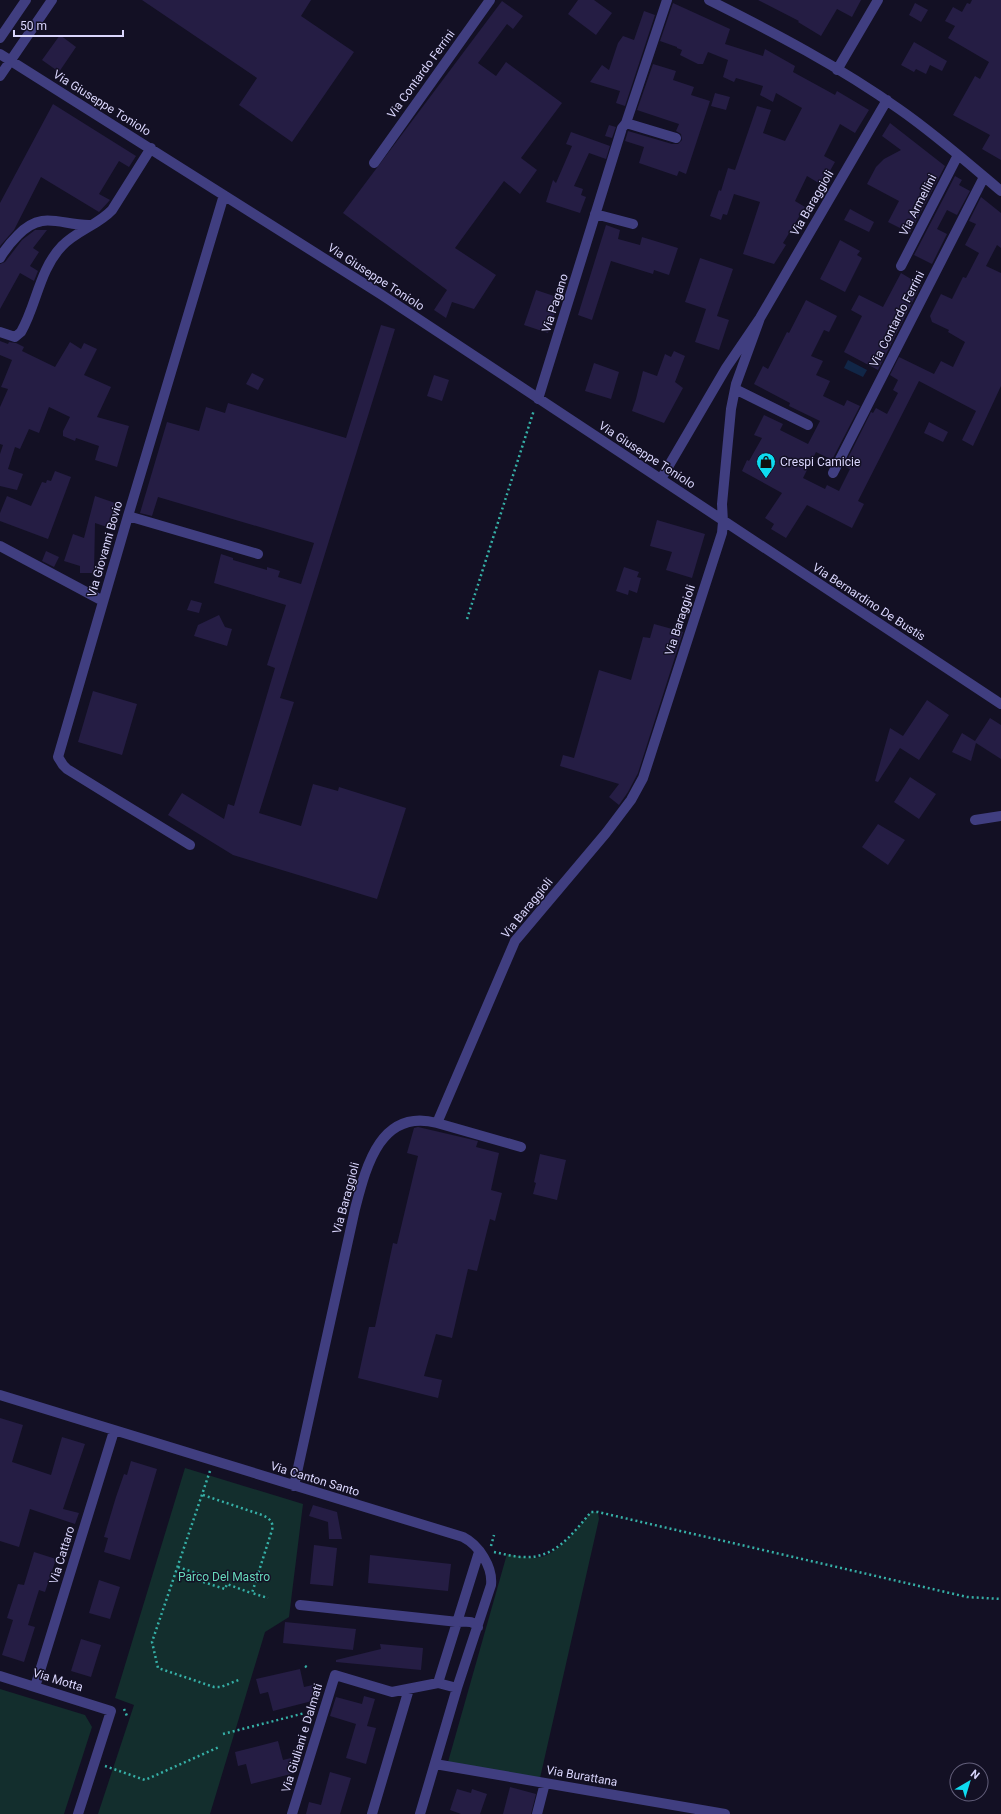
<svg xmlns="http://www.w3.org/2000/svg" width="1001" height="1814" font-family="Roboto,sans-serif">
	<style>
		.green { fill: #132e2d }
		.water { fill: #112647 }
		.building { fill: #251d44 }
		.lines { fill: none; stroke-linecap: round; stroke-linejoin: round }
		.path { stroke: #36b0a7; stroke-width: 2.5; stroke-dasharray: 2 3; stroke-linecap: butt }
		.minor { stroke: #403e80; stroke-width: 10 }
		.labels { text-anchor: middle; stroke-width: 3; stroke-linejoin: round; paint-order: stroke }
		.street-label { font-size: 12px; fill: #dad6fd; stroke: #131024 }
		.poi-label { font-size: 12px; fill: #dad6fd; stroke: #131024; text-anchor: start }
		.park-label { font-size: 12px; fill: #66d9bb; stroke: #131024 }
	</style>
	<rect width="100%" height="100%" fill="#131024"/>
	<!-- green -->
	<path class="green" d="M185,1468L303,1504L289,1617L265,1632L210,1814H98L134,1705L115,1698Z
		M591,1512H598L599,1519L540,1778L448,1762L507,1554C518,1556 529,1559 541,1557C558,1554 580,1525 591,1512Z
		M0,1689L85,1715L92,1727L64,1814H0Z"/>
	<!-- water -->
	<path class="water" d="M848,360L867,370L863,377L844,368Z"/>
	<!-- building -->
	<path class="building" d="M142,0H311L301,16L354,52L292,142L239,105L257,78Z
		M578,0H594L612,13L596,35L568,14Z
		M758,0H861L852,17L837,9L821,36L798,22L799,21Z
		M972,0H1001V160L982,149L990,135L953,115L975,76L980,79L989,62L948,38L955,26L945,21L953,7L962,12L967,3L970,4Z
		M502,1L523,16L513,29L507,24L478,63L496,76L506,62L562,103L521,158L537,170L520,194L504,181L455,248L496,275L474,309L452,302L446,318L434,310L447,290L343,213Z
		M673,3L730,29L725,44L763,56L765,49L795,66L793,72L835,95L837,91L869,110L855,133L840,124L824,156L835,162L822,185L807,176L795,201L805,207L783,243L786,245L774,264L743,254L760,202L734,194L727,215L723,214L721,220L710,216L719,190L721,191L728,168L735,170L757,106L771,110L763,133L785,141L802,108L776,93L773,102L760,95L763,86L736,78L734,82L723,77L728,60L708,52L703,64H698L680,55L682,50L677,48V47L660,41Z
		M915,3L928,10L921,22L909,15Z
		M644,11L655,15L625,106L616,103L620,91L590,82L602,65L609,70L618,43L623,36L634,40Z
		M60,35L76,47L59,72L42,60Z
		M914,42L947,61L942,71L930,65L926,74L916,69L914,72L901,65Z
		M653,64L676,71L673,80L694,87L691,95L710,101L686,174L679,171L677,176L639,163L644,147L625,141L628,131L672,144H678L682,140L681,134L676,131L679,124L637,110Z
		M715,93L730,97L726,110L711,106Z
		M53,104L136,156L129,167L119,161L99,194L110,200L99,212L41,177L14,230L0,246V203Z
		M890,123L945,166L910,233L888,222L899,201L867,184L876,167L884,159L901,150L882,136Z
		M609,125L616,127L612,138L605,136Z
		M571,132L610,146L606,159L589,153L574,186L583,189L581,195L586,197L580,213L546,202L553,180L556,183L572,146L566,144Z
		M955,176L962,180L959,185L970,191L957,215L947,210L937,229L947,234L932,264L914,255Z
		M981,197L1001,213V248L997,245L986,266L1001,273V386L973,446L962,440L976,411L919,381L858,501L864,504L852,528L807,505L786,538L771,529L774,524L765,518L782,493L742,471L747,460L749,461L762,438L754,435L764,415L783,424L780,430L808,444L820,421L789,406L790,403L754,384L763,366L768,369L787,332L789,333L806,300L837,316L829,332L824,330L811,356L823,361L816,375L830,381L823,396L844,406L847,400L860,406L832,460L816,452L803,478L825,489L827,485L839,491L850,469L844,466L871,412L873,413L876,408L887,414L898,393L893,390L898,380L890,375L899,357L934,374L941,361L953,367L965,342L948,332L949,330L932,322L930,316L941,294L952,299L963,277L966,278L979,253L965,245L976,224L969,221Z
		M850,209L874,222L869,232L844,220Z
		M606,225L620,230L618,239L640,245L642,237L678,248L669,275L654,270L653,274L611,261L592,320L578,315Z
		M35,230H47L33,248L39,252L30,266L38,271L34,281L20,273L0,309V264L5,262L22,240Z
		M840,240L860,251L857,255L862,258L845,292L820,279Z
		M700,258L733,269L717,316L729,320L719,350L695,342L706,309L685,302Z
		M901,273L921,285L878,370L844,352L862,316L851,310L859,295L883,307Z
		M536,290L560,298L548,333L524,325Z
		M381,325L395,329L280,698L294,702L259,813L301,826L313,784L338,791L339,787L406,808L377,899L233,855L168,815L182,793L224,819L228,804L234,806L275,668L267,665L286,605L214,583L221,554L233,558V560L267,570V567L280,571L278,577L301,584L314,543L158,497L152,516L140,513L167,422L199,431L206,407L225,413L228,403L346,438Z
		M0,341L8,344L9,342L16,343L24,347L22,351L55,367L70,342L81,349L84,343L97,349L84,375L111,387L97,417L129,426L117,467L95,460L99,446L76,438L75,441L63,436V431L70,417L49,407L39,433L29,429L20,449L15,447L8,469L23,474L17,490L0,486V454L3,445L0,444V407L8,389L1,387L12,360L0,355Z
		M674,351L685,356L675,382L683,388L664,423L632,411L636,399L643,371L657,376L665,354L671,357Z
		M594,363L619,372L611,399L585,391Z
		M252,373L264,379L258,390L246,384Z
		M434,375L449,380L442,401L427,396Z
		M929,422L948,432L943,442L924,433Z
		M55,471L71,477L48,539L0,521V513L7,496L31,506L42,482L46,483L47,480L51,481Z
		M95,496L118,504L110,528L95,523L94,573H80V566L64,561L73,534L84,538Z
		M657,520L705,534L692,578L666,570L672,552L650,546Z
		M46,551L59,557L54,567L42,561Z
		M624,567L639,572L637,577L641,578L637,593L629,590L628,595L616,591Z
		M191,600L202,603L199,613L187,610Z
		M219,615L225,627L232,629L227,646L194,636L198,625Z
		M654,624L683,632L638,773L628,792L619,805L609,797L619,784L560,766L563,755L574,758L599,670L631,680L643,637L650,638Z
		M93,691L137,704L122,755L78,742Z
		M927,700L949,715L919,760L900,748L878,782L875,781L890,728L903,736Z
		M990,718L1001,725V759L976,743L971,761L952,752L962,733L975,741Z
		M910,777L936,794L919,819L894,802Z
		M878,824L905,840L888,865L862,847Z
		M418,1127L478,1141L476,1147L499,1153L491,1190L502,1193L495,1221L490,1219L477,1271L468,1269L452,1338L436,1334L424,1376L442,1380L438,1398L358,1378L369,1327H375L393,1243L397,1244L418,1156L407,1153L414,1128Z
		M540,1154L566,1160L557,1200L533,1194L536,1183L534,1182Z
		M0,1418L23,1425L12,1462L51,1475L62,1437L85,1444L63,1509L79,1513L75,1524L30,1509L19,1547L0,1541Z
		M131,1461L157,1469L130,1560L104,1552L108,1538L104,1537L116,1497L124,1474L127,1475Z
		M313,1505L337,1512L342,1539H329L328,1522L309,1516Z
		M314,1545L337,1548L333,1586L310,1584Z
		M34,1552L56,1559L45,1592L39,1590L28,1625L35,1627L24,1662L2,1655L13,1620L7,1618L18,1584L24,1585Z
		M370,1555L451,1564L448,1591L368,1583Z
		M99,1580L120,1587L110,1619L89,1613Z
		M285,1622L356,1629L353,1650L283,1643Z
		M81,1639L101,1645L91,1677L71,1671Z
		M380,1644L423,1648L421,1670L336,1662V1660L381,1649Z
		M300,1669L304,1687L313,1685L316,1700L273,1711L268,1692L260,1694L256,1679Z
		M364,1696L375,1699L367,1726L376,1728L366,1764L346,1758L356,1724L330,1716L336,1697L362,1704Z
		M278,1741L283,1760L291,1758L295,1773L251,1784L246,1764L238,1766L235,1752Z
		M330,1772L351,1778L340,1814H306L309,1802L321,1805Z
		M510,1787L536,1794L531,1814H503Z
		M457,1789L471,1793L472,1789L487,1794L480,1814H461L450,1810Z"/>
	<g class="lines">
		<!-- path -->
		<path class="path" d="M467,619L534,410
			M210,1471L152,1642L158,1668L214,1687H221L241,1679
			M203,1495L262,1515C269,1518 274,1522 272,1530L252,1593L268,1598
			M491,1546L494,1535
			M494,1552C504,1554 514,1557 524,1557C555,1559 573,1533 591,1512H598L967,1597L1001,1599
			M178,1567L202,1575L200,1581L225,1589L227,1584L251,1593
			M305,1666L308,1668
			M124,1709L127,1716
			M223,1734L305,1713
			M105,1766L145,1780L219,1747"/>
		<!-- minor -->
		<path class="minor" d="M667,0L626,123L676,138
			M709,0C773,32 840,67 899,109C935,134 968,163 1001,191
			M0,38L26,0
			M0,54L382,295L1001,704
			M837,70L878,0
			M0,76L52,0
			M374,163L490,0
			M595,214L633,224
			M0,258C5,249 11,242 18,235C43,209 61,226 91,225
			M901,266L958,155
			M0,332L15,337L21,332C37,304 39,270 62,246C76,231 98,225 112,210L151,148
			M735,389L808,425
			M538,399L622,128L626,123
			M833,473L984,177
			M661,479L726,368L760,318L887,100
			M128,516L258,554
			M0,546L103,601
			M975,820L1001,816
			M190,845L67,769L63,765L58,757L128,516L224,195
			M437,1123L521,1147
			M0,1395L463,1537C479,1545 493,1567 491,1585L457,1688L420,1814
			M294,1486L355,1209C366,1167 380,1108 437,1123L515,941L606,833L631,800L643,778L722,533L723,522L722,504L731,409L736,384L760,318
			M300,1605L458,1622C467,1622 472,1620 478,1627
			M0,1676L111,1711L78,1814
			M438,1683L479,1552
			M35,1687L114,1431
			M435,1764L725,1814
			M292,1814L335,1675L392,1692L438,1683L457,1688
			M372,1814L409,1689
			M537,1814L545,1783"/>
	</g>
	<!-- icons -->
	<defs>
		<g id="shop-pin" transform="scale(1)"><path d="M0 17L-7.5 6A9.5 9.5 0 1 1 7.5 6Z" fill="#0edbf0" stroke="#131024"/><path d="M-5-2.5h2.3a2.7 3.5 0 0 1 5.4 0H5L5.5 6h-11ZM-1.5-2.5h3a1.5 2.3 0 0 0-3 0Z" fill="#111"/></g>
	</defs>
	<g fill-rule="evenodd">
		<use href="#shop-pin" x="766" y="462"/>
	</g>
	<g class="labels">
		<!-- street labels -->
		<g class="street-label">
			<text transform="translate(421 74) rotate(-54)" y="4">Via Contardo Ferrini</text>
			<text transform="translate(102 103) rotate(32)" y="4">Via Giuseppe Toniolo</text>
			<text transform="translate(812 203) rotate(-60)" y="4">Via Baraggioli</text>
			<text transform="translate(918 205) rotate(-63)" y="4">Via Armellini</text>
			<text transform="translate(376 277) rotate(33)" y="4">Via Giuseppe Toniolo</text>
			<text transform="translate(555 303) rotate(-72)" y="4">Via Pagano</text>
			<text transform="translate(897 319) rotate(-63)" y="4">Via Contardo Ferrini</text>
			<text transform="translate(647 455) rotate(33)" y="4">Via Giuseppe Toniolo</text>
			<text transform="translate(105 549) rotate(-74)" y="4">Via Giovanni Bovio</text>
			<text transform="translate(869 602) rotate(33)" y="4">Via Bernardino De Bustis</text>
			<text transform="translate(680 620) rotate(-72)" y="4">Via Baraggioli</text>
			<text transform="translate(527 908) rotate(-51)" y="4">Via Baraggioli</text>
			<text transform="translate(346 1198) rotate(-75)" y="4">Via Baraggioli</text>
			<text transform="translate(315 1479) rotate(17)" y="4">Via Canton Santo</text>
			<text transform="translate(62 1555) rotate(-73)" y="4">Via Cattaro</text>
			<text transform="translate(58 1680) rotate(17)" y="4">Via Motta</text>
			<text transform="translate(302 1738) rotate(-73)" y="4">Via Giuliani e Dalmati</text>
			<text transform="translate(582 1776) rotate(10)" y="4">Via Burattana</text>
		</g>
		<!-- poi labels -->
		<g class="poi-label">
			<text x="780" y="466">Crespi Camicie</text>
		</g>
		<!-- park labels -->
		<g class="park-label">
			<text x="224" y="1581">Parco Del Mastro</text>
		</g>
	</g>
	<!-- north arrow -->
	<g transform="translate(969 1782) rotate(38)"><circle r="19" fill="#131024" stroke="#635f7b"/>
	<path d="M0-3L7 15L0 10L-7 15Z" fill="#0edbf0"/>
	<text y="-6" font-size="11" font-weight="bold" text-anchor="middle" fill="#dad6fd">N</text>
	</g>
	<!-- scale -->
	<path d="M14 30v6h109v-6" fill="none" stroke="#dad6fd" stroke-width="2"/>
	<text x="20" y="30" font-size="12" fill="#dad6fd" stroke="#131024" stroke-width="3" paint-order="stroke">50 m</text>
</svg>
